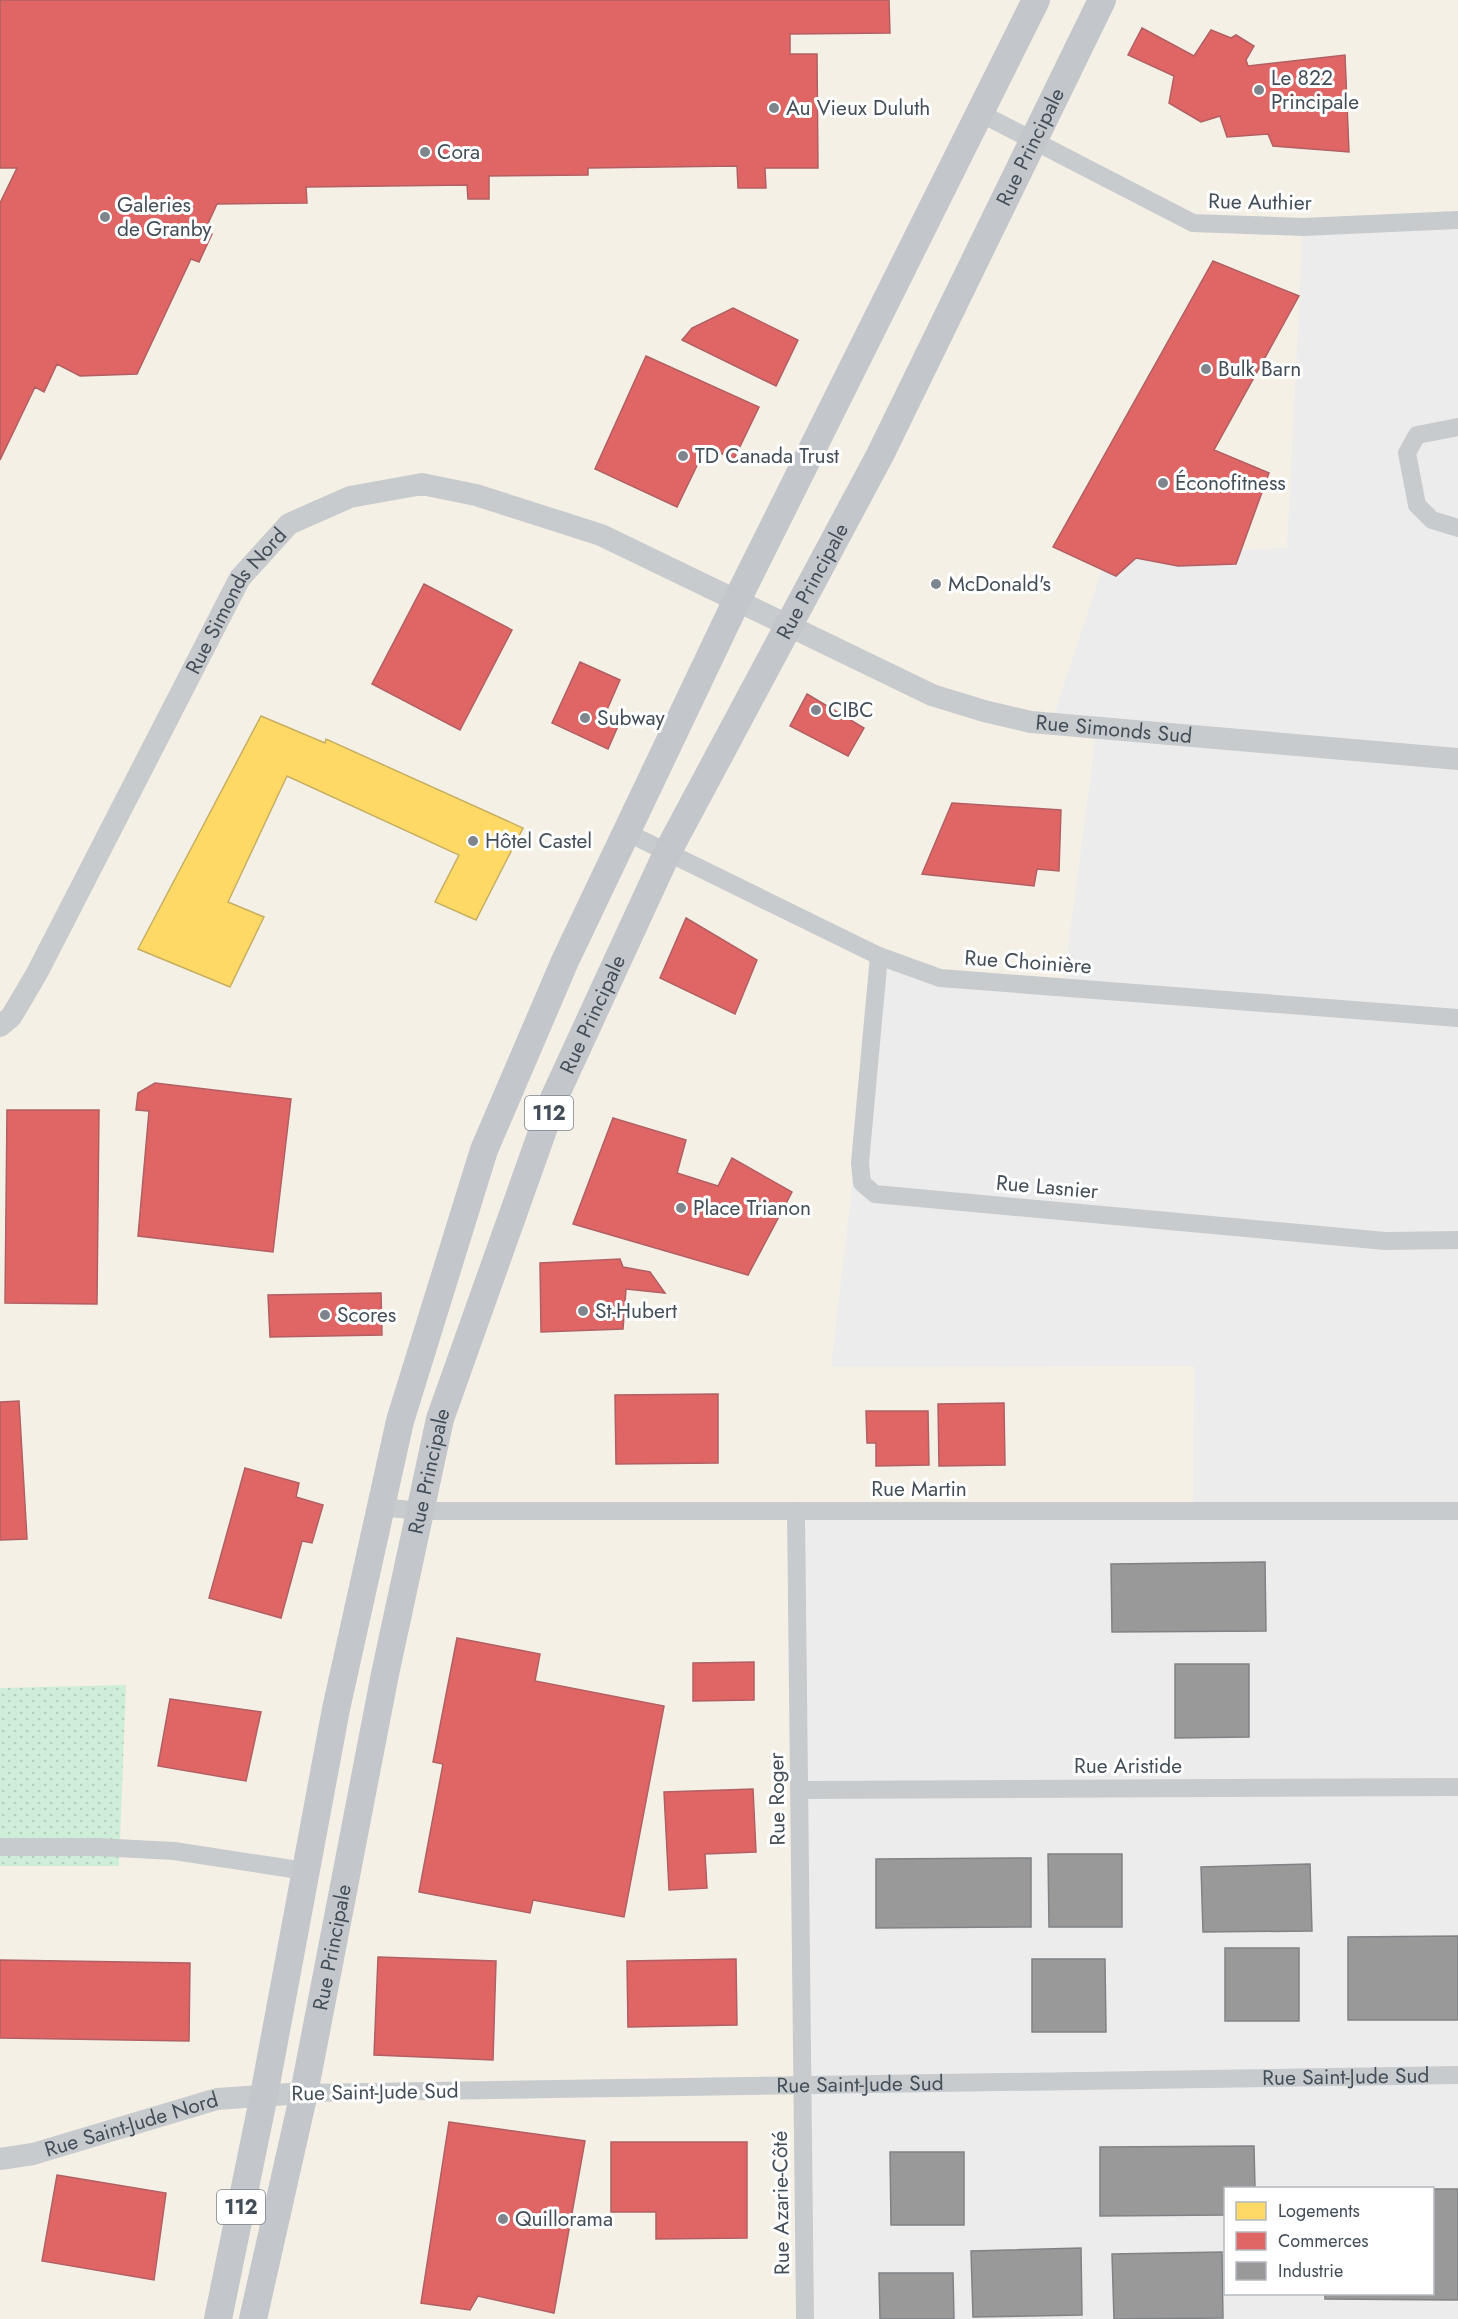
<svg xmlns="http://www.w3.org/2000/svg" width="1458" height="2319" font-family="Jost,sans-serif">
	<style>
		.commercial { fill: #f5f0e6 }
		.grass { fill: url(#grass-dots) }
		.homes { fill: #ffd966; stroke: #c7af62; stroke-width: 1.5 }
		.shops { fill: #e06666; stroke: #b15f62; stroke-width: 1.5 }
		.industry { fill: #999; stroke: #7f8286; stroke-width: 1.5 }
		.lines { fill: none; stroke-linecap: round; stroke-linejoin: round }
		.minor { stroke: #c8cbcd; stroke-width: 18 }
		.tertiary { stroke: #c8cbcd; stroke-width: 22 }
		.primary { stroke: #c3c7cc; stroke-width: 28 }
		.poi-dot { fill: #7e858c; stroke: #fff; stroke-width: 2 }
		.labels { text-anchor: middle; stroke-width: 6; stroke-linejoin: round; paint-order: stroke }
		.shield { fill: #fff; stroke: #7b838b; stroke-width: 1.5 }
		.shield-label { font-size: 20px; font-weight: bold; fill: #434e59 }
		.poi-label { font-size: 21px; fill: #434e59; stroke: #fff; text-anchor: start }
		.street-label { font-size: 21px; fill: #434e59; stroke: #fff }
	</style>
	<defs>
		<pattern id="grass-dots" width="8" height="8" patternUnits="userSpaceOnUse" patternTransform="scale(1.5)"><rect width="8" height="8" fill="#cfeeda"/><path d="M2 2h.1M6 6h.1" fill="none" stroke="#b3cebd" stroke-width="1.8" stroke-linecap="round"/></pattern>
	</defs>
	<rect width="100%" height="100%" fill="#edecec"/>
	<!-- commercial -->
	<path class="commercial" d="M0,0H1458V220L1303,227L1287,548L1107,554L1054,715L1097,726L1063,987L940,978L879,956L831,1367L1194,1366L1193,1519L806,1518L799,1790L805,2319H0Z"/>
	<!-- grass -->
	<path class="grass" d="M126,1685L119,1866H0V1688Z"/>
	<!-- homes -->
	<path class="homes" d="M261,716L325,743L326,739L523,828L476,920L435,902L459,855L287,776L228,902L264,917L230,987L138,949Z"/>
	<!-- shops -->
	<path class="shops" d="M0,0H889L890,33L790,34V54H817L818,168H765L766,188H738L737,166L588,168V175L489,176V199H468L467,185L306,187L307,203L217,204L205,230L212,234L199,262L191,259L137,374L80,376L57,364L44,392L35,387L0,460V203L17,168H0Z
		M1142,28L1194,56L1211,30L1231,38L1236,35L1254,46L1246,60L1248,66L1345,55L1349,152L1273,146L1268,134L1227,137L1220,116L1201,122L1169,103L1174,76L1128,55Z
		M1213,261L1299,296L1214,450L1269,473L1236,564L1178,566L1136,558L1116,576L1053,547Z
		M733,308L798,340L776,386L682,340L692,328Z
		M646,356L759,407L734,459L706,447L677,507L595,469Z
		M424,584L512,630L460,730L372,684Z
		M580,662L620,680L603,719L618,726L608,749L552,723Z
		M807,694L864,728L848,756L790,726Z
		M952,803L1061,810L1059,871L1037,869L1034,886L922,874Z
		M686,918L757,960L735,1014L660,978Z
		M155,1083L291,1099L273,1252L138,1236L149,1111L136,1110L138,1093Z
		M7,1110H99L97,1304L5,1303Z
		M613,1118L686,1140L677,1173L718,1186L732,1158L792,1192L748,1275L573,1224Z
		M620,1259L623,1267L650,1272L665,1293L626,1289L623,1329L541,1332L540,1263Z
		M381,1293L382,1335L270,1337L268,1295Z
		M718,1394V1463L616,1464L615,1395Z
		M19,1401L27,1539L0,1540V1402Z
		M1004,1403L1005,1465L939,1466L938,1404Z
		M866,1411H928L929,1465L876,1466V1443H867Z
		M245,1468L299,1483L296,1497L323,1505L312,1543L302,1541L281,1618L209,1598Z
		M457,1638L540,1654L535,1681L664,1706L624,1917L533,1900L530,1913L419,1892L443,1764L433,1762Z
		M754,1662V1700L693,1701V1663Z
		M170,1699L261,1712L246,1781L158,1766Z
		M753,1789L756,1852L705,1854L707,1888L669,1890L664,1792Z
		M378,1957L496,1961L493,2060L374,2055Z
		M736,1959L737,2025L628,2027L627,1961Z
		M0,1960L190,1963L189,2041L0,2038Z
		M449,2122L585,2141L554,2313L478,2296L470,2310L421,2303Z
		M611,2142H747V2238L656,2239V2212H611Z
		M57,2175L166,2193L154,2280L42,2261Z"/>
	<!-- industry -->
	<path class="industry" d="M1265,1562L1266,1631L1112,1632L1111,1564Z
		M1175,1664H1249V1737L1175,1738Z
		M1048,1854H1122V1927H1049Z
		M1031,1858V1927L876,1928V1859Z
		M1310,1864L1312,1931L1203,1932L1201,1867Z
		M1458,1936V2020H1348V1937Z
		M1225,1948H1299V2021H1225Z
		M1032,1959H1105L1106,2032H1032Z
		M1254,2146L1255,2188H1226V2215L1100,2216V2147Z
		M890,2152H964V2225H891Z
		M1432,2189H1458V2300L1325,2299V2294H1432Z
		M1081,2248L1082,2315L973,2317L971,2251Z
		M1222,2252L1223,2318L1114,2319L1112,2254Z
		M879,2273H953L954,2319H880Z"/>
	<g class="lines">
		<!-- minor -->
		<g class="minor">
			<path d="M980,113L1193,223L1303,227L1458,220"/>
			<path d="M1458,427L1417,435L1407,453L1417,505L1432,520L1458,528"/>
			<path d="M626,832L879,956L940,978L1458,1018"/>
			<path d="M879,956L860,1163L862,1183L875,1194L1385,1241L1458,1240"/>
			<path d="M381,1507L420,1511H1458"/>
			<path d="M796,1511L805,2319"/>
			<path d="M799,1790L1458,1787"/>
			<path d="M0,1847H97L174,1851L305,1871"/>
			<path id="s1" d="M304,2093L1458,2075"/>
		</g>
		<!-- tertiary -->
		<g class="tertiary">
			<path id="s2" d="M0,1026L11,1017L37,973L240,578L289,524L350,497L422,484L476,495L601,535L932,695L984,711L1031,722L1458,759"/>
			<path id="s3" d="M0,2159L33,2154L217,2099L304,2093"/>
		</g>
		<!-- primary -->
		<g class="primary">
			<path d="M218,2319L264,2095L336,1709L400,1421L484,1150L565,961L737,600L1036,0"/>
			<path id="s4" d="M253,2319L304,2093L385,1674L440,1419L555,1096L668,851L880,455L1102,0"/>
		</g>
	</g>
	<!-- markers -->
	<g class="poi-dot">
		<circle cx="1259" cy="90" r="6"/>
		<circle cx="774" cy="108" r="6"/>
		<circle cx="425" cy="152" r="6"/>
		<circle cx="105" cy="217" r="6"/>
		<circle cx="1206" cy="369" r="6"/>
		<circle cx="683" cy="456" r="6"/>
		<circle cx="1163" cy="483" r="6"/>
		<circle cx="936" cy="584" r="6"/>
		<circle cx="816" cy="710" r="6"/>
		<circle cx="585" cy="718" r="6"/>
		<circle cx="473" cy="841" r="6"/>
		<circle cx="681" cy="1208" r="6"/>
		<circle cx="583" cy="1311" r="6"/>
		<circle cx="325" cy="1315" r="6"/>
		<circle cx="503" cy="2219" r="6"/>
	</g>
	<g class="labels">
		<!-- shield labels -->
		<g class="shield">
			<rect x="525" y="1096" width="48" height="34" rx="4.5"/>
			<rect x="217" y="2190" width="48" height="34" rx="4.5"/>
		</g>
		<g class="shield-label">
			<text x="549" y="1120">112</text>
			<text x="241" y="2214">112</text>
		</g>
		<!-- poi labels -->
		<g class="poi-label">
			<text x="1271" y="85">Le 822<tspan x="1271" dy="24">Principale</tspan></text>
			<text x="786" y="115">Au Vieux Duluth</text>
			<text x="437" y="159">Cora</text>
			<text x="117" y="212">Galeries<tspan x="117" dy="24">de Granby</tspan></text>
			<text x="1218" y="376">Bulk Barn</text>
			<text x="695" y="463">TD Canada Trust</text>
			<text x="1175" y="490">Éconofitness</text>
			<text x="948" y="591">McDonald's</text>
			<text x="828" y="717">CIBC</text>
			<text x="597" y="725">Subway</text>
			<text x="485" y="848">Hôtel Castel</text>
			<text x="693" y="1215">Place Trianon</text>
			<text x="595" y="1318">St-Hubert</text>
			<text x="337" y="1322">Scores</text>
			<text x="515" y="2226">Quillorama</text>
		</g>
		<!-- street labels -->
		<g class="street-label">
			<text dy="7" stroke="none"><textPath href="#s4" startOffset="2324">Rue Principale</textPath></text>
			<text transform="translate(1260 202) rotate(1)" y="7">Rue Authier</text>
			<text dy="7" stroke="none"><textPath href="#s4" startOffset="1838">Rue Principale</textPath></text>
			<text dy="7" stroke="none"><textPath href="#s2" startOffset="488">Rue Simonds Nord</textPath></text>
			<text dy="7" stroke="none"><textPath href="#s2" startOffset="1462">Rue Simonds Sud</textPath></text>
			<text transform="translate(1028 962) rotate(4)" y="7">Rue Choinière</text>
			<text dy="7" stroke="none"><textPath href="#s4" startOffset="1352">Rue Principale</textPath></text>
			<text transform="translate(1047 1187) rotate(5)" y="7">Rue Lasnier</text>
			<text dy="7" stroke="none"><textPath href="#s4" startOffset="866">Rue Principale</textPath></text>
			<text x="919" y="1496">Rue Martin</text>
			<text x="1128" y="1773">Rue Aristide</text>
			<text transform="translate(777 1799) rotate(-91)" y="7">Rue Roger</text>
			<text dy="7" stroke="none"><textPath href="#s4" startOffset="380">Rue Principale</textPath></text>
			<text dy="7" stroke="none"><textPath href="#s1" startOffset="1042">Rue Saint-Jude Sud</textPath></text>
			<text dy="7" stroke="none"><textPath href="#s1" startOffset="556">Rue Saint-Jude Sud</textPath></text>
			<text transform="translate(375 2092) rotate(-1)" y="7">Rue Saint-Jude Sud</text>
			<text dy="7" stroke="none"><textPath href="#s3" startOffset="136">Rue Saint-Jude Nord</textPath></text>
			<text transform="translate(781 2203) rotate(-91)" y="7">Rue Azarie-Côté</text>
		</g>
	</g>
	<!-- legend -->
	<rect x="1224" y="2187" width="210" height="108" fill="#ffffff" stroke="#b4b8bd" stroke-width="1.5"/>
	<rect x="1236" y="2202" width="30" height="18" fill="#ffd966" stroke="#b4b8bd" stroke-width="1.5"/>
	<text x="1278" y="2217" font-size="18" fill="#434e59">Logements</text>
	<rect x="1236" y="2232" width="30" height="18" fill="#e06666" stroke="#b4b8bd" stroke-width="1.5"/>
	<text x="1278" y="2247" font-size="18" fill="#434e59">Commerces</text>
	<rect x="1236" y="2262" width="30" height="18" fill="#999999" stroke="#b4b8bd" stroke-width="1.5"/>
	<text x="1278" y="2277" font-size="18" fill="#434e59">Industrie</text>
</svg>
